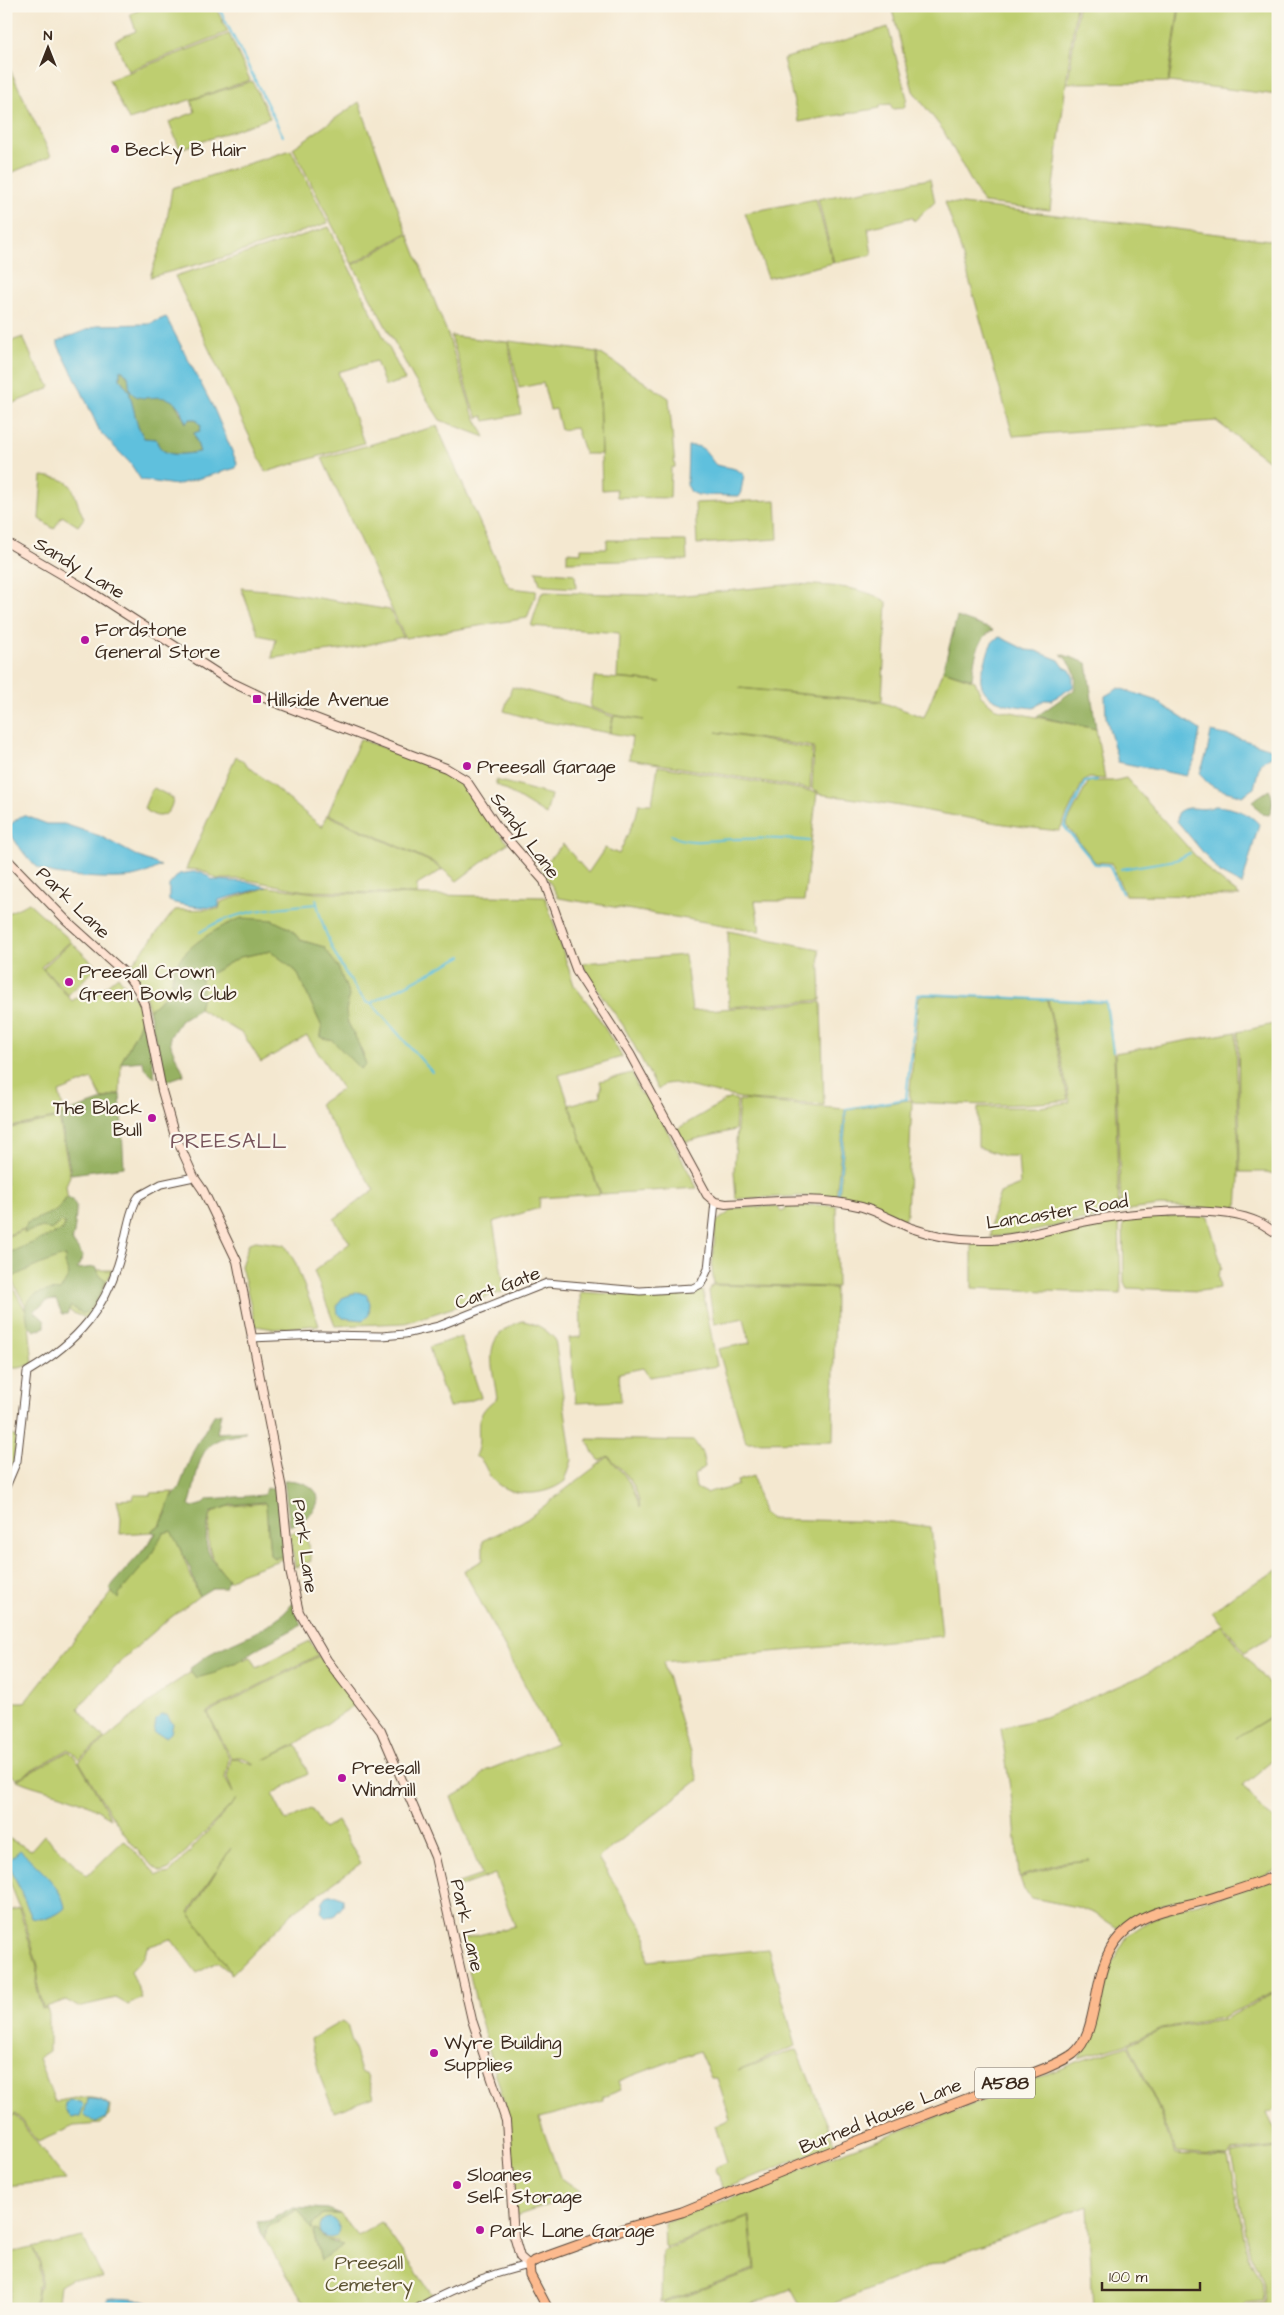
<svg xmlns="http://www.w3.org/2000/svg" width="1284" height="2315" font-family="'Architects Daughter',sans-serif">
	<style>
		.green { fill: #bece70; stroke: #7c7c47; fill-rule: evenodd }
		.forest { fill: #96b162; stroke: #686e40 }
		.water { fill: #5fc0dd; stroke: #4d757e; fill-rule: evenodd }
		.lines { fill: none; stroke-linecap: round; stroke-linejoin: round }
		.stream { stroke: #5fc0dd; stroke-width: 2 }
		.tertiary-casing { stroke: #574639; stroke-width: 9 }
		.secondary-casing { stroke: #574639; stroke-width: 10 }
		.primary-casing { stroke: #574639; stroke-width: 11 }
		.tertiary { stroke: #fff; stroke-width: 7 }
		.secondary { stroke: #fee3d2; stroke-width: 8 }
		.primary { stroke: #fcba8e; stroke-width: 9 }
		.poi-dot { fill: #b5179e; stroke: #fbf7ec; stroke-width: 2 }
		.labels { text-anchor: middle; stroke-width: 4.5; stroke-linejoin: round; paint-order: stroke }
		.shield { fill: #fbf7ec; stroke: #75685c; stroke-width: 1 }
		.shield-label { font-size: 18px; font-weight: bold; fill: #3b2a1e }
		.poi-label { font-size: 19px; fill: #3b2a1e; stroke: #fbf7ec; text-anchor: start }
		.street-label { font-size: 19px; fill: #3b2a1e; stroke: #fbf7ec }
		.park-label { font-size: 19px; fill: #5c5332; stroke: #fbf7ec }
		.quarter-label { font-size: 21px; letter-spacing: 1px; fill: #78555c; stroke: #fbf7ec }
	</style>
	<rect width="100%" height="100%" fill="#fbf7ec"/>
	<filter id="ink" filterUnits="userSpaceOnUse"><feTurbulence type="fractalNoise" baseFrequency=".02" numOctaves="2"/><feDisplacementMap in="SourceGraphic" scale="10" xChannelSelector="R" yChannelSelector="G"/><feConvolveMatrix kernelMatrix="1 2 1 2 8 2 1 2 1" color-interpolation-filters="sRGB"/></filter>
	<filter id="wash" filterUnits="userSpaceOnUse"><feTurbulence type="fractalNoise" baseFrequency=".0096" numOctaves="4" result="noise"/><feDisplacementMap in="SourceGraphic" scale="20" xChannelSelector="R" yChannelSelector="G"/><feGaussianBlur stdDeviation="1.12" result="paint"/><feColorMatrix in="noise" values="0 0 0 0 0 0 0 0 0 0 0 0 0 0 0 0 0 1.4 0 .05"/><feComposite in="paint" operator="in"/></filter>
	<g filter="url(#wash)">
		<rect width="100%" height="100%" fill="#f4e8d0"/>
		<!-- green -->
		<path class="green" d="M149,6H215L228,32L128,71L115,40L136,31L130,14Z
			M891,6H1076L1050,210L983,203L943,130L913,91Z
			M1078,6H1179L1168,82L1068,83Z
			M1180,6H1278V95L1169,82Z
			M888,27L907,98L904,108L892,109L891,104L880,105V108L799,122L783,59Z
			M229,34L250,80L129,120L109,80Z
			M6,61L51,156L6,175Z
			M252,81L270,118L180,149L169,122L195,112L191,100Z
			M359,102L407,233L352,264L293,148Z
			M291,150L328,223L222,258L150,277L165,233L172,188Z
			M930,179L935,202L914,221L912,217L868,228L872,255L834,263L818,199Z
			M816,199L833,263L768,278L745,213Z
			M945,202L1278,241V468L1216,421L1013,436L958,240Z
			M329,227L405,380L385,386L376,361L338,372L364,443L266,472L175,276Z
			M408,234L448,335L472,411L485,437L440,420L414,379L353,265Z
			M451,336L508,342L521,414L485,421L483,416L478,418L471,403Z
			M23,337L34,362L50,386L48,389L6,406V343Z
			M509,341L597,352L601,454H585L576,428L561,430L556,409L550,410L543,383L519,388Z
			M598,352L669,398L675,467L671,468L670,498L617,497L616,489L602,490Z
			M437,426L505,580L511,588L537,591L527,618L405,638L322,458Z
			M42,476C80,480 69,488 84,518L78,526L62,516L54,529L39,519Z
			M776,500L778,539L697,544L695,503Z
			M607,540L686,541L687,560L567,562V552L581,553V548H607Z
			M536,571L575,574L576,588L544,586L540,584Z
			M795,584C826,586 860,585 887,602L882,701L739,688L881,702L924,717L943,670L975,681L981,696L996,709L1096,729L1105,779L1089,778L1083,782L1059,831C978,823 899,803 818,794V791L812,789L814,747L716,732L812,749L810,789L629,759L632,737L610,733L614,716L644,720L613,715L590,707L594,677L661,682L617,678L619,633L531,626L541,594L545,592L676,596Z
			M241,588L277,591L390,610L403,637L348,649L272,658L276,639L259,635Z
			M512,687L580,705L613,717L609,733L535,720L504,711Z
			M360,739L413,759L442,772L460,783L486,818L508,843L457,881L435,863L328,814Z
			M236,756L322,827L327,815L433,863L442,870L417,885V894L305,891L244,879H217L202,870L186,869Z
			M658,766L817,792L804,901H755L760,931L559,898L541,868L563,844L588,873L605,848L619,854L636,816L639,804H652Z
			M1126,778L1210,872L1240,896L1125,895L1111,863L1095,862L1066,825L1089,781H1114Z
			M496,780L551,795L546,815L496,784Z
			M154,788L173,798C171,817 158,822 144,808L151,791Z
			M268,887L316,893L545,897L574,985L597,1015L622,1057L559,1075L600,1194L540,1198L539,1208L493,1222L505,1291L405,1323L335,1326L314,1271L350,1243L334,1219L374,1190L319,1104L342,1089L307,1036L261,1062L243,1034L199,1009L203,990L201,979L240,957L271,951L297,972L322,1027L321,1037L333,1041L350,1057L364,1056L348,1023L324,947L300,940L291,929L272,920L185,954L175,966L172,976V986L160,1001L149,1010L145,995L127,970L175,910L219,909L221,902Z
			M29,903L71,941L41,967L72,1001L80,995L87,1002L118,976L144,1011L138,1029L121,1063L120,1093L102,1099L92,1079L59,1092L64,1113L59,1117L6,1128V914Z
			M728,931L819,949L821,1000L729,1007Z
			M71,942L97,967L68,995L43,968Z
			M685,955L692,1011L821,1002L824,1105L749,1100L674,1083L665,1084L658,1090L623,1025L591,981L582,963Z
			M924,995L1047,1000L1068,1100C1017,1107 965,1105 914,1102L909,1098L919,997Z
			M1048,1000L1106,1003L1114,1056L1119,1212L1026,1233L991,1237L992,1216L1000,1193L1020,1185L1018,1156H1004L978,1147V1107H1040L1070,1102Z
			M1278,1023V1159L1274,1161L1278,1175L1266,1172H1240L1238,1032Z
			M1236,1032L1239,1177L1237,1210L1160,1206L1121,1211L1115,1053Z
			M632,1073L640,1094H648L697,1188L601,1194L569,1105L601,1096L600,1090L602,1089L600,1081Z
			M730,1098L737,1100L735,1130L684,1142L677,1129Z
			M739,1100L845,1109L836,1198L802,1196L736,1199L734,1171Z
			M908,1100L912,1101L907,1213L904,1220L864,1202L839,1197L847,1110Z
			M59,1118L70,1176L66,1185L69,1210L6,1236V1129Z
			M817,1205L836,1206L837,1287L714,1284L712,1270L716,1222L735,1208L778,1206L781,1212L786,1210L785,1206Z
			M69,1211V1231L6,1256V1237Z
			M1185,1215L1208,1217L1222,1267L1218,1275L1220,1288L1200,1291L1127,1288L1124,1282L1123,1220Z
			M1119,1221L1121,1294L972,1288V1244L1009,1243L1088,1225Z
			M72,1232L75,1270H112L100,1298L86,1318L71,1312L57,1293L26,1306L6,1270V1257Z
			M256,1241L285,1245L295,1262L319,1325L274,1329L256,1326L241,1266L249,1243Z
			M9,1280L28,1315L33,1364L19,1368H6V1281Z
			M712,1285L835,1288L833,1441L746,1442L718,1349L750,1343L744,1318L714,1324L709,1291Z
			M703,1291L717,1366L649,1377L643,1368L619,1373L621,1401L576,1403L569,1338L581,1337L580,1292L640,1296Z
			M523,1321C538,1324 545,1329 555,1339L572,1460L565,1481C546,1496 512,1499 493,1480C485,1471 486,1461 475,1456C486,1433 466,1420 497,1398C492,1362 480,1335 523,1321Z
			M461,1337L481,1397L449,1408L429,1347Z
			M6,1434L18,1437L13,1461L6,1481Z
			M587,1439L694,1441L702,1453L705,1467L694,1475L696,1488L706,1493L719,1489V1491L738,1485L737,1481L753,1476L763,1513L771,1519L892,1522L931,1527L942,1636L663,1662L698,1780L598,1858L646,1933L648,1961L768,1949L796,2046L738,2070L797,2049L835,2144L724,2189L715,2171L716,2167L727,2162L715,2126L730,2119L717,2078H711L699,2051L618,2081L621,2090L603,2097V2101L539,2118L560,2177L580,2191L574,2196L516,2216L509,2120L478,2011L462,1939L515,1926L495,1874L450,1890V1886L482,1875L451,1797L472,1787L485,1771L556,1743L464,1571L483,1560V1541L527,1519L608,1457C625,1474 633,1485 640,1508C638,1485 624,1471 608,1456L600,1461L593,1453Z
			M174,1492L160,1526L155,1528L152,1532L120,1534L121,1518L117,1500L133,1499L134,1495H150L151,1493Z
			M264,1503L266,1505L270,1555L274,1558L285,1555V1558L240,1574L229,1581C208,1555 205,1547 211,1514L223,1507Z
			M172,1529L199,1596L165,1622L125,1657L78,1708L104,1739L79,1759L69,1749L17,1779L6,1772V1702H25L110,1595L157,1531Z
			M302,1531L306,1533L311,1561L295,1567L290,1533Z
			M1278,1570V1632L1245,1652L1212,1612L1235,1594Z
			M1221,1625L1278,1696V1712L1236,1738L1278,1713V1756L1243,1785L1263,1810L1278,1821V1870L1211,1895L1171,1902L1149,1911L1122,1931L1094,1913L1077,1907L1032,1898L1024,1890L1020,1878L1064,1863L1090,1860L1063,1862L1019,1877L1014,1815L1001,1728L1045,1717L1137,1678L1171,1660Z
			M310,1641L318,1655L207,1712L229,1758L225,1778L233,1793L227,1777L231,1759L237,1758L255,1765C247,1759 241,1755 231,1758L208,1713L319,1656L356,1704L296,1744L264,1760L297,1745L308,1774L272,1794L286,1821L311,1808L324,1829L337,1821L361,1863L292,1913L232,1974L190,1913L231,1848L189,1912L232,1974L217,1962L197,1973L171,1939L147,1947L145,1956L131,1971L142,1998L128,2005L116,1998L78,2007L66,2000L43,2008L37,1982L38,1967L23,1915L6,1873V1837L31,1850L44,1835L87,1876L124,1840L157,1875L170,1873L237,1799L169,1869L161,1872C129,1851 99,1794 79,1761L167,1688L191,1672L197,1678C209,1675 217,1669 228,1665C236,1662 243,1661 251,1656L257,1667Z
			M69,1751L78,1761L111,1818C99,1811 87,1803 73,1798C54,1791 35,1788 17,1780Z
			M1278,1879V1990L1221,2018L1162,2028L1128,2043L1079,2058L1093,2035L1105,1974L1128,1935L1158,1915Z
			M19,1908L37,1967L36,1983L42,2009L47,2008L49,2015V2051L38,2058L55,2102C71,2098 97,2093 110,2106L109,2116L101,2124L74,2126L38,2142L16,2114L6,2118V1912Z
			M1278,1991V2108L1267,2112L1278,2140V2147L1231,2152L1228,2156L1176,2152L1159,2108L1129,2044L1162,2029L1223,2020Z
			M342,2021L347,2025L361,2072L367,2075L374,2097L334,2112L320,2077L311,2039Z
			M1128,2045L1158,2108L1175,2154L1228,2157L1248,2257L1261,2282L1263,2302L1246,2304V2309H1093L1088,2205L819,2309H802L791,2289L738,2309H663L664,2303L755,2270L750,2216L665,2248L664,2222L726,2200L848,2150L977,2103L1074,2063Z
			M15,2115L66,2180L6,2186V2119Z
			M1278,2148V2309H1248V2306L1265,2304L1263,2281L1250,2255L1231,2154Z
			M299,2209L312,2226L323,2214H340L358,2236L381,2222L432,2294L410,2309H308L264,2238L268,2227ZM318,2231L326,2240L338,2241L321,2260L313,2232Z
			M749,2217L754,2269L661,2303L662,2251Z
			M83,2237L103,2279H71L60,2285L57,2309H35L38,2288L41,2286C42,2272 42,2260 33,2249L40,2265V2285L37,2287L34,2309H8L12,2283L8,2253Z"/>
		<!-- forest -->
		<path class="forest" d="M120,369C130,373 129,382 130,391L146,397H167L174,401L186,423L190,419H196L201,426L200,431L194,433L200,452C184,454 161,460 156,439L144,438L138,427L129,391L120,379Z
			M957,617L993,630C976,639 974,662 972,679L943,670Z
			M1061,654L1087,663L1096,729L1037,716L1074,690C1079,673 1072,665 1061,654Z
			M1269,790C1274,797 1273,808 1269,815L1262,814L1252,801Z
			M242,918L272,920L291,929L300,940L324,947L338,967L349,995L346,1012L348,1023L357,1040L366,1064L360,1069L333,1041L321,1037L322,1027L297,972L271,951L240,957L201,979L203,989L199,1009L181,1020L170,1037C170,1052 181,1062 184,1075L164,1082L149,1010C156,1005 170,992 172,984C174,978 172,972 176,965C188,944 220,926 242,918Z
			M144,1011L155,1078L145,1068L142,1061L121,1063L138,1029Z
			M120,1094L124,1167L71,1174L60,1117L65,1113Z
			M65,1198L72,1199L76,1206C76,1217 75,1232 72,1241L83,1256L77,1269L96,1267L100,1276L106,1280C101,1293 95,1307 83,1314L71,1306L67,1314H62L56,1300L47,1301L34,1311L45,1321V1327L34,1331L28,1325L25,1306C32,1293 46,1289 60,1291L69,1275L65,1264L66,1256C59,1256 13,1275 7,1281L6,1254L63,1230L65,1224L61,1222L51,1230L43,1227L24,1233L27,1223L58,1210Z
			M221,1413L217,1433L246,1431C236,1438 226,1435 216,1441C195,1451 197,1486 189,1505L193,1507L203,1504L208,1499L264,1495L266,1488L278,1490L284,1556L274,1558L270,1555L266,1505L264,1502L231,1505L210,1513C203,1549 204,1551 228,1579L225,1588H212L199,1596L190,1568L171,1531L163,1533L149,1559L119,1594L118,1599L109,1589C124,1569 143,1554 156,1533L152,1532V1530L160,1526L166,1514L169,1501L179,1488L194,1449L214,1415Z
			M284,1480C327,1481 329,1511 290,1526Z
			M293,1603L301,1625L253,1651L241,1661L227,1665L215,1673L196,1678L189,1669C196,1664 202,1659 208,1655C237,1638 272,1631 293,1603Z
			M294,2207L327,2209L340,2214H323L312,2226V2230L298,2209L268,2227L264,2238L257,2222L269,2221Z
			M315,2230L318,2231L326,2240L344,2245L321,2260L313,2231Z"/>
		<!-- water -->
		<path class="water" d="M166,317L214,409L237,463L236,468L176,485L141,480L130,463L100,432L81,390L58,345V341L99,325L149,324ZM120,369L127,374C130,379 128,388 131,392C144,409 173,379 186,423L190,419H196L201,426L200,431L194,433L200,452C184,454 161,460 156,439L144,438L138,427L129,391L120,379Z
			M688,446C707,444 707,456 716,465C727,468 735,466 744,475L740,496L698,495L691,492L687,485Z
			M1000,637L1026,650L1036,651L1059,660L1064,667L1070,670L1073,676V687L1052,700H1044L1034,708C1013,706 977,703 981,674C982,669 985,664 986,659C989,650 990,640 1000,637Z
			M1119,688L1155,700L1200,730L1195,759L1186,776L1118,762L1106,717L1105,696Z
			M1211,732L1235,737L1271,749L1275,754L1260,763L1254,788L1242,796C1225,790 1209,790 1200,773L1207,753Z
			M1215,806C1231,807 1249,812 1259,824L1242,885L1221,874L1177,821L1178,812C1191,803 1199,813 1215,806Z
			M21,816H26L47,824H64L100,836L135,855L161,866C151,871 143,875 132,877C120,880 56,877 44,871C28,864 17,842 6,828Z
			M192,872H202L213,880L249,882L267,887L219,900V907C212,909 177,905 169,901V885L179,874Z
			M358,1292L367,1295L370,1303L369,1315L363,1320L343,1318L338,1314L337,1306L342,1298Z
			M161,1715H167L173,1724L171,1733L166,1737L154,1733L156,1720Z
			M20,1850C34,1864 63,1887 65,1908C57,1916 43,1921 32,1918L9,1864L10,1859Z
			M328,1895H335L343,1899V1906L334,1916L326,1917L321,1912L323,1902Z
			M88,2099C97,2099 103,2100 109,2106L106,2118L96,2123L84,2114Z
			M70,2101L81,2102L84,2105L80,2116L72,2118C67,2114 64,2109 65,2103Z
			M319 2228a10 10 0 1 1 20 0a10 10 0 1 1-20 0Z
			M113,2298L143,2300L149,2302L147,2309H107V2299Z"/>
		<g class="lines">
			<!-- stream -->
			<path class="stream" d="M218,6L283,136
				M1097,780L1085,782L1064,826L1095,864L1109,865L1122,893
				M671,835C688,846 716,839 735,839C760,838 785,838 809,841
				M1121,869L1176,860L1190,853
				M316,899C324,937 342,973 367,1003H371L432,1072
				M200,932C234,910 278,907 317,904
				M371,1003L462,956
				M838,1196L846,1109L906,1099L917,995L925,994L1106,1002L1113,1051"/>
		</g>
	</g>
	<g filter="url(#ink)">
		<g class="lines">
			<!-- tertiary casing -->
			<g class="tertiary-casing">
				<path id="tertiary" d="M251,1338L321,1335L382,1336L405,1334L439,1326L547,1283L640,1291L693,1288L701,1284L708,1269L715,1202
					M6,1487L17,1461L27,1372C78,1342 107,1308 122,1251C126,1236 130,1207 139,1196L161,1184L194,1177
					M416,2309C451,2289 489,2274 529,2265"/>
			</g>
			<!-- secondary casing -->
			<g class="secondary-casing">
				<path id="secondary" d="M6,542L85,588L231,682L271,701L446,768L466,780L498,828L544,881L577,972L630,1054L707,1195L715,1202L726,1204C770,1202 818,1195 862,1207C879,1212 894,1221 911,1228C933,1236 957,1240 981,1240C1015,1241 1049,1229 1082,1222C1126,1213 1217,1203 1258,1222C1265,1225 1271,1230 1278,1234
					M6,858L66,920L127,975L138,990L145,1005L162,1091L174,1133L194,1177L203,1190L237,1261L282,1489L290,1571L299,1612L327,1660L381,1731L435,1857L472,2020L506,2121L514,2236L520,2257L529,2265"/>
			</g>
			<!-- primary casing -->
			<g class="primary-casing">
				<path id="primary" d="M548,2309L530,2275L529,2265L534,2261L623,2229L682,2212L837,2149L1046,2068C1055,2064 1065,2060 1073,2054C1102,2031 1089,1969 1120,1936C1144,1910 1174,1909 1206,1900C1230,1892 1255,1885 1278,1875"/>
			</g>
			<!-- tertiary -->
			<use href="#tertiary" class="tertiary"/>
			<!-- secondary -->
			<use href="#secondary" class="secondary"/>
			<!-- primary -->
			<use href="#primary" class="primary"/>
		</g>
	</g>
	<!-- markers -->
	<g class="poi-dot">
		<circle cx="115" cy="149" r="5"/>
		<circle cx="85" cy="640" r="5"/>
		<rect x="252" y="694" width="10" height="10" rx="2.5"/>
		<circle cx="467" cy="766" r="5"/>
		<circle cx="69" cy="982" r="5"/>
		<circle cx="152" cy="1118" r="5"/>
		<circle cx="342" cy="1778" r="5"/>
		<circle cx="434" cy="2053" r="5"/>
		<circle cx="457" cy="2185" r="5"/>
		<circle cx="480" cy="2230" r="5"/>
	</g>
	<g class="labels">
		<!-- shield labels -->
		<rect class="shield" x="975" y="2067.5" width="60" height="31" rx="4"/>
		<g class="shield-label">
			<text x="1005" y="2089">A588</text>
		</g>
		<!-- poi labels -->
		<g class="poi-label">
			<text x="125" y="156">Becky B Hair</text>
			<text x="95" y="636">Fordstone<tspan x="95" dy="22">General Store</tspan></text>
			<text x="267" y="706">Hillside Avenue</text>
			<text x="477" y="773">Preesall Garage</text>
			<text x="79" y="978">Preesall Crown<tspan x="79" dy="22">Green Bowls Club</tspan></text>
			<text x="142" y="1114" text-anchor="end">The Black<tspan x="142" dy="22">Bull</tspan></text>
			<text x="352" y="1774">Preesall<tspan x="352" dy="22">Windmill</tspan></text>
			<text x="444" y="2049">Wyre Building<tspan x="444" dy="22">Supplies</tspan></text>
			<text x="467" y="2181">Sloanes<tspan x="467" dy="22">Self Storage</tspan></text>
			<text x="490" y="2237">Park Lane Garage</text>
		</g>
		<!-- street labels -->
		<g class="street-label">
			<text transform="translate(80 567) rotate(31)" y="7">Sandy Lane</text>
			<text transform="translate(526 835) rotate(53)" y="7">Sandy Lane</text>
			<text transform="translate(74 902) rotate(44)" y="7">Park Lane</text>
			<text transform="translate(1057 1211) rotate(-9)" y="7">Lancaster Road</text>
			<text transform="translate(497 1287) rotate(-21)" y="7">Cart Gate</text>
			<text transform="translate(306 1546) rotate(82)" y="7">Park Lane</text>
			<text transform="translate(468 1925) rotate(77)" y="7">Park Lane</text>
			<text transform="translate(880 2115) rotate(-22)" y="7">Burned House Lane</text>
		</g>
		<!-- park labels -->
		<g class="park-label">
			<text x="369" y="2269">Preesall<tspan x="369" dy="22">Cemetery</tspan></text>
		</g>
		<!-- quarter labels -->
		<g class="quarter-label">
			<text x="229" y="1148">PREESALL</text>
		</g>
	</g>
	<!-- margin -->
	<rect width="1284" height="2315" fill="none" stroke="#fbf7ec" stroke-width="25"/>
	<!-- north arrow -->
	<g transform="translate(48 48)" stroke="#fbf7ec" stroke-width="4" paint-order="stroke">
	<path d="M0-4L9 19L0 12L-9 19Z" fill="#3b2a1e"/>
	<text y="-8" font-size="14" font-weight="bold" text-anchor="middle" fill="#3b2a1e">N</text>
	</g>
	<!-- scale -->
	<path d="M1102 2282v8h98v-8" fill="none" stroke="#3b2a1e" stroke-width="2.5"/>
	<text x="1109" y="2282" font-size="15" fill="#3b2a1e" stroke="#fbf7ec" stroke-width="4" paint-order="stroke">100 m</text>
</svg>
